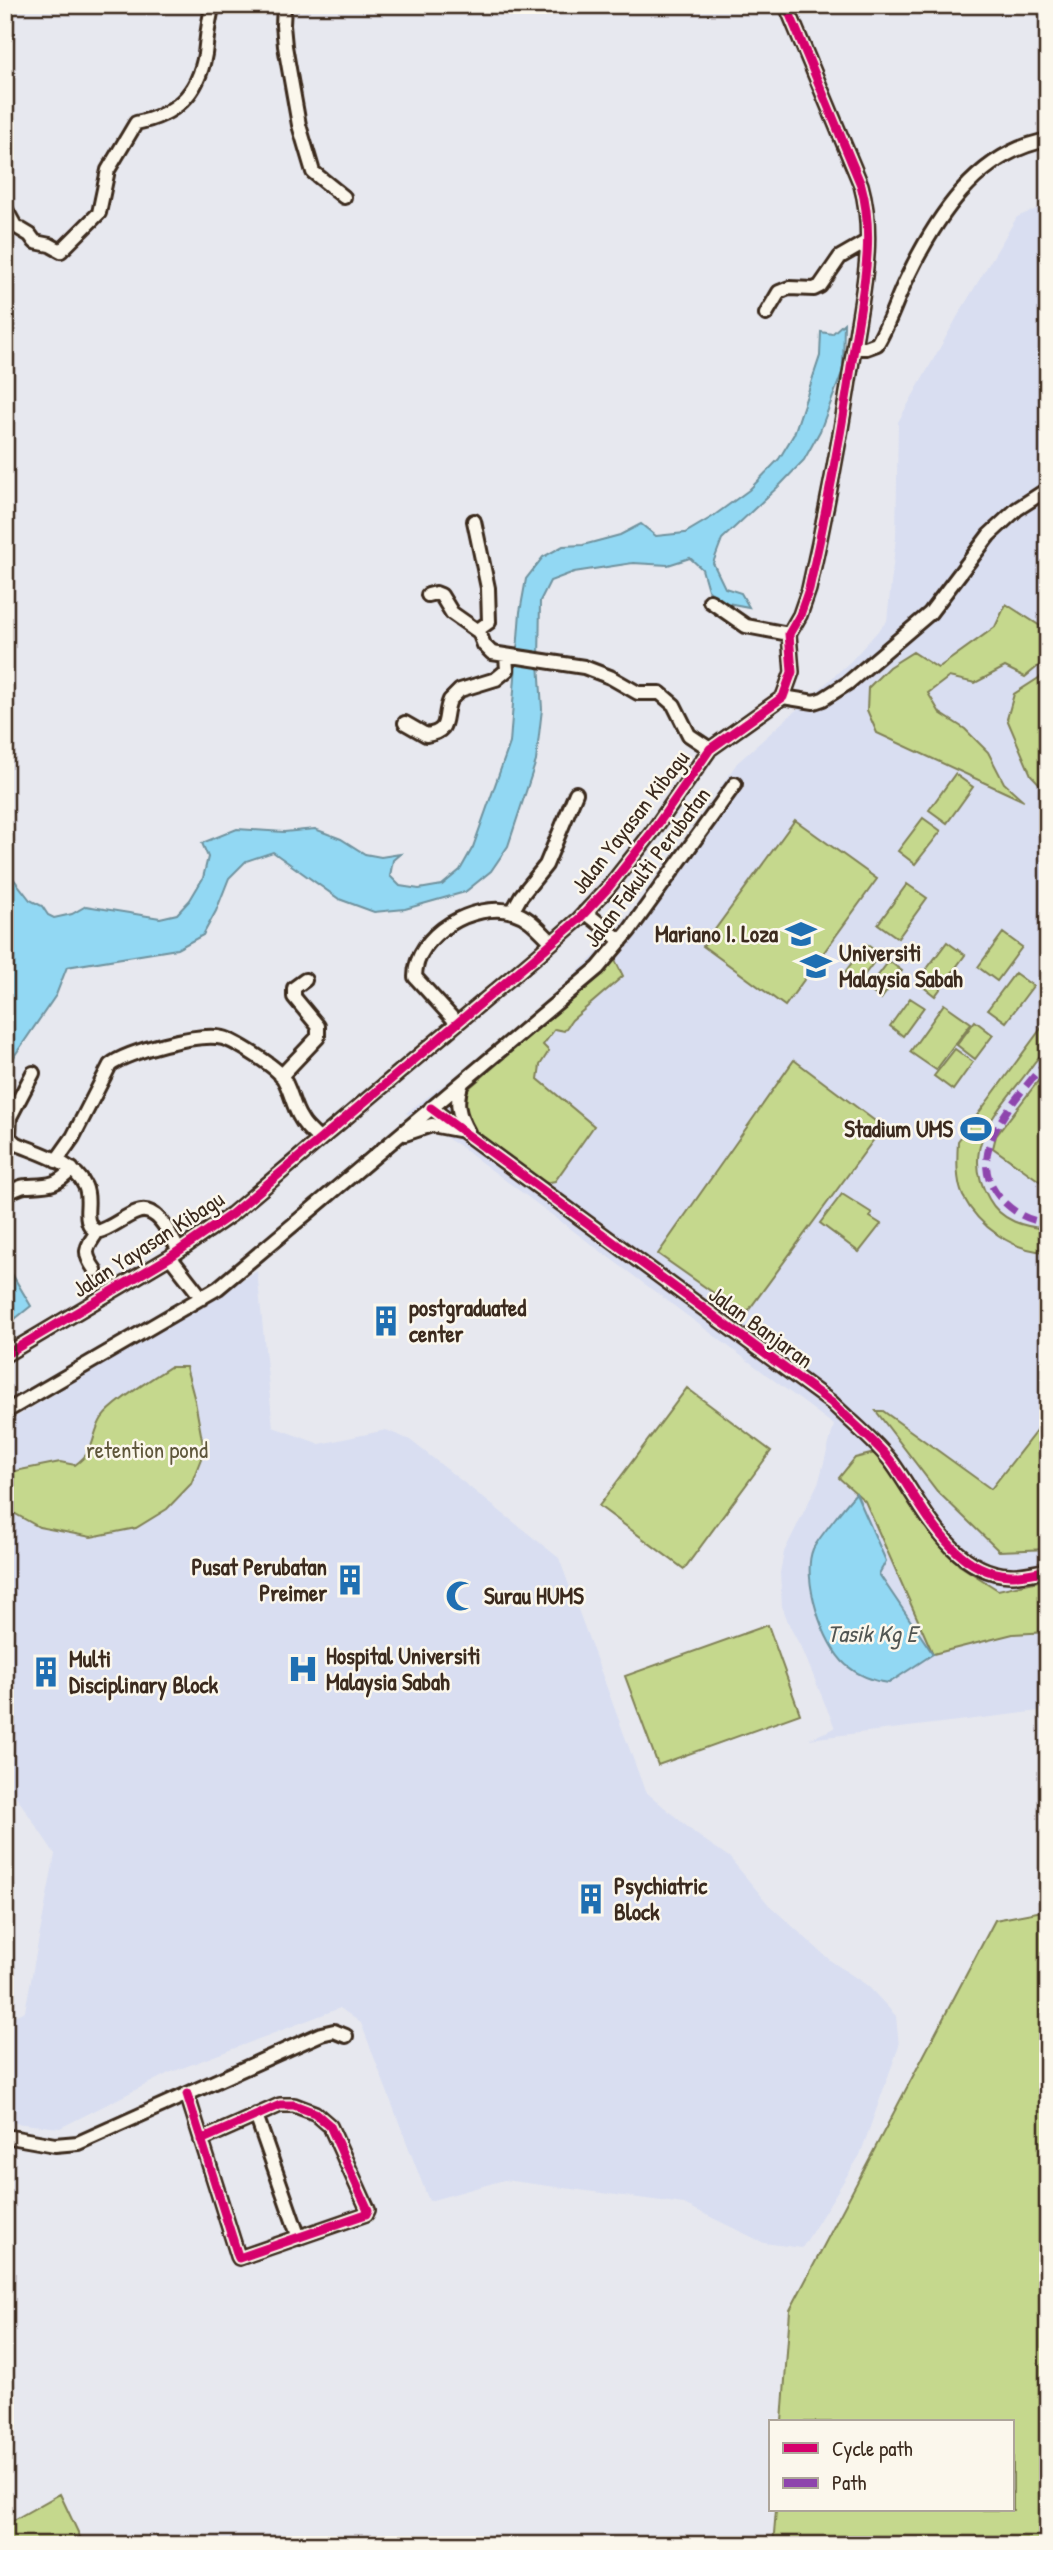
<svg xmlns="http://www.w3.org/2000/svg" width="1053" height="2550" font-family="'Patrick Hand',sans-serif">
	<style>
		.built { fill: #d9def1 }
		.green { fill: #c5d88d; stroke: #808156; stroke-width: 2 }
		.water { fill: #92d8f3; stroke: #6f929e; stroke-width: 2 }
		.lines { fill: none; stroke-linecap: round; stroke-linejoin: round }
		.minor-casing { stroke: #3b2a1e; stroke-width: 18 }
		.minor { stroke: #fbf7ec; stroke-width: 12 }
		.quiet { stroke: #8e44ad; stroke-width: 7; stroke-dasharray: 14 7; stroke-linecap: butt }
		.cycleway-casing { stroke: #fbf7ec; stroke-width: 13 }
		.cycleway { stroke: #d6006c; stroke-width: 9 }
		.labels { text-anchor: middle; stroke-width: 5; stroke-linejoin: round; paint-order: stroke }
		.street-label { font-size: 23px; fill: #3b2a1e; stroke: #fbf7ec }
		.poi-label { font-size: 23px; font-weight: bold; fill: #3b2a1e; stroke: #fbf7ec; text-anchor: start }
		.park-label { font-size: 23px; fill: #5e563a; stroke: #fbf7ec }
		.water-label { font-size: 24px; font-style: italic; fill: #515653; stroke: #fbf7ec }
	</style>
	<rect width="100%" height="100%" fill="#e7e8ef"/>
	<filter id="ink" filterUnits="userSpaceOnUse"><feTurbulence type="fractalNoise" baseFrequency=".0143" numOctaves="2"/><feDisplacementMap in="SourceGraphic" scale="14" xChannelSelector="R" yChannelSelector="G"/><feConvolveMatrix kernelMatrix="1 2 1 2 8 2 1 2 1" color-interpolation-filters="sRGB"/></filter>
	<g filter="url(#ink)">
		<!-- built -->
		<path class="built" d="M1048,204V1710L809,1739L835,1728L803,1651L790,1627L782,1606L780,1573L784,1552L819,1481L834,1425L458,1145L406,1113L457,1075L540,1007L606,945L683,842L737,763L851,661L887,621L896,537L898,422L960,312L1017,217Z
			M257,1271L273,1427L320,1444L386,1430L410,1440L559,1558L645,1791L697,1835L729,1857L769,1905L831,1961L868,1986L896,2016L899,2046L860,2155L802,2248L764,2243L684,2204L504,2180L429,2201L361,2023L340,2008L169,2073L60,2128L5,2122V2020L25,2011L55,1854L5,1780V1424Z"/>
		<!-- green -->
		<path class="green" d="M1006,604L1048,631V658L1025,677L1005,667L975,683L949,677L928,693L940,713L965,729L988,752L1004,783L1024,801L877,733L867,710L868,688L889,667L913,652L938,668L995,627Z
			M1048,672V793L1031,775L1007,719L1014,694Z
			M955,774L973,787L947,823L929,810Z
			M923,818L941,831L915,864L898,851Z
			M795,820L877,879L785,1006L703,946Z
			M907,884L927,898L898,938L878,924Z
			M1003,933L1022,947L997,981L978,967Z
			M947,942L965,955L935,996L917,982Z
			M866,944L880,954L859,982L845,972Z
			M614,958L623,976L572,1020L564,1031L555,1029L543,1045L549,1051L540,1065L538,1079L594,1126L555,1181L545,1183C526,1169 457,1129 460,1104C461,1100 466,1093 468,1089L589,985Z
			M889,961L902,971L881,999L868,989Z
			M1015,973L1033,986L1006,1022L988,1009Z
			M910,998L924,1007L903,1036L890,1026Z
			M944,1004L971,1023L936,1070L910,1052Z
			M1048,1019C1048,1027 1050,1039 1047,1046C1044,1052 1038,1058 1034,1063C1004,1106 956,1143 989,1199C1001,1221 1024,1227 1048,1229V1252C1013,1251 979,1227 963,1196C956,1181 957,1158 958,1141Z
			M975,1021L993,1035L975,1059L957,1045Z
			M955,1049L973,1062L953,1090L934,1076Z
			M794,1060L883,1127L745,1315L658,1254Z
			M1048,1068V1187L993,1148L996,1136Z
			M842,1194L872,1213L870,1217L881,1224L859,1252L820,1223Z
			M170,1367H186L195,1401L204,1451L191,1484L167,1509L136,1528L91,1537L39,1527L12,1512L5,1501V1473L60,1462L75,1465C98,1448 90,1437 102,1418C112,1403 154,1377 170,1367Z
			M687,1388L771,1451L684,1569L599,1506Z
			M876,1411H883L991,1489L1048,1416V1549L999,1551L937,1491Z
			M875,1453L959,1565L998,1590L1048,1579V1632L1013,1634L933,1654L865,1501L839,1478L855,1458Z
			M768,1625L800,1714L658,1765L625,1676Z
			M1048,1910V2545H773L776,2510H1013V2422H782L790,2310L995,1920Z
			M60,2494L84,2545H5V2525Z"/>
		<!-- water -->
		<path class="water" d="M844,323L843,370L820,431L804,460L781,484L722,539L713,563L725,588L741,593L749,607L722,602L708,590L702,569L690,558L668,565L633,563L574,572L550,581L540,601L539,662L542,709L536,761L508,846L491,871L465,892L405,909L374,912L339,899L273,852L246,861L229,878L216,911L203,935L177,949L67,967L56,995L15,1055L5,1082V868L30,900L42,906L48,915L54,918L72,914L86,906L160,918L177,914L190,900L203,878L208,857L202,843L237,829L284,832L315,829L341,839L365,854L381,857L400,854L393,860L390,876L400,886L419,889L442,885L460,870L473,847L510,743L520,612L526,579L543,557L563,546L583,545L620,535L641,524L656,536L685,533L712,517L749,490L779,459L794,434L820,356L821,332L832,334Z
			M5,1269L12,1274L31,1306L5,1327Z
			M856,1493L886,1561L879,1574L933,1654L889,1683C872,1681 859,1676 846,1665C823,1645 801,1578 813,1549C817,1540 848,1502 856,1493Z"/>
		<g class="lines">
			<!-- minor casing -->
			<g class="minor-casing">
				<path id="minor" d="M284,5L283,25L285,46L299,125L313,172L344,197
					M5,208L15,226L30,235L35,242L50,245L61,251L99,213L108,170L136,123C175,115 198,95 205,54C207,38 208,21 213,5
					M766,314L779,292L789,288L814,289L820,286L840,257L866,242
					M855,348H866L877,344C889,324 896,301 906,280C935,219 977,152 1048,140
					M474,521L488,588L489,622L478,630
					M428,595L436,593L441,595L452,613L479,632L484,645L492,653L584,667L610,677L638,693H660L674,705L689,735L710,749
					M710,601L746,626L789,634
					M783,697L814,702L823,699L848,683L930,613L989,535L1017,509L1048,489
					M405,723L426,735C452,731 442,718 450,700L460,690L496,679L507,670L506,656
					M512,912L521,896L546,865L576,793
					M585,912L621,941
					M456,1022L415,977C415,934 475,901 513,912C530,917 540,931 552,942
					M33,1073L10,1117L9,1137L15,1143C38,1153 74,1162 85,1186C93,1203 79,1221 97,1232C112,1228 123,1217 137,1212C158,1204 171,1237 179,1251
					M281,1076L318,1037V1026L294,997V988L305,980
					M462,1083C455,1101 458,1115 468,1132
					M431,1108L832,1403C851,1422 878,1443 893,1464C923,1506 951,1573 1010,1575C1022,1576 1036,1572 1048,1570
					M405,1134L432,1125L458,1130
					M56,1161L73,1137L110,1065C128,1051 200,1032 223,1038C235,1041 273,1065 281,1075C291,1088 292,1106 301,1119C305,1127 313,1133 319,1139
					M10,1191C16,1190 20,1186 26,1186C49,1185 55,1187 72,1169
					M170,1257L202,1298
					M95,1270C83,1253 85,1249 97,1232
					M5,1355L170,1257L232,1214L539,954L579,919L608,888L653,831L710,749L783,697L792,672L789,634L800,615L809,589C827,509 842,429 854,348C862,295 876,238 861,185L786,5
					M5,1412L218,1288L598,968L629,931L735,784
					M187,2094L238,2256L239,2258L366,2214L368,2210L330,2126L315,2113L294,2105H280L201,2140
					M256,2115L299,2238
					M5,2136L55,2145L78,2143L321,2034L334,2031L346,2036"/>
			</g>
			<!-- minor -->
			<use href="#minor" class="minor"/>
			<!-- quiet -->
			<path class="quiet" d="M1048,1059C1019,1097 955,1156 1005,1203C1017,1214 1030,1222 1048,1222"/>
			<!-- cycleway casing -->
			<g class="cycleway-casing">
				<path id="cycleway" d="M431,1108L832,1403C851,1422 878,1443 893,1464C923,1506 951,1573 1010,1575C1022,1576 1036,1572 1048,1570
					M5,1355L170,1257L232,1214L539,954L579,919L608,888L653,831L710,749L783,697L792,672L789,634L800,615L809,589C827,509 842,429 854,348C862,295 876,238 861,185L786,5
					M187,2094L238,2256L239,2258L366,2214L368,2210L330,2126L315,2113L294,2105H280L201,2140"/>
			</g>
			<!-- cycleway -->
			<use href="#cycleway" class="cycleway"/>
		</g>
	</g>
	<!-- icons -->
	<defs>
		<g id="school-bare" transform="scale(2.415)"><path d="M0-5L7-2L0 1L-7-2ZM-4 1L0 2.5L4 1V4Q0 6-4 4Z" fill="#1f6fb2" stroke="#fbf7ec" stroke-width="2.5" paint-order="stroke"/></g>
		<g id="university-bare" transform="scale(2.415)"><path d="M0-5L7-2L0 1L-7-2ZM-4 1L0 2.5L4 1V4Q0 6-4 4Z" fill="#1f6fb2" stroke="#fbf7ec" stroke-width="2.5" paint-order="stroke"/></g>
		<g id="stadium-bare" transform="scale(2.415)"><path d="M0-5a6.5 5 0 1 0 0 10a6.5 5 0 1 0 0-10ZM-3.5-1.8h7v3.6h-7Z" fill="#1f6fb2" stroke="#fbf7ec" stroke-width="2.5" paint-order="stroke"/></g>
		<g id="building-bare" transform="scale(2.415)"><path d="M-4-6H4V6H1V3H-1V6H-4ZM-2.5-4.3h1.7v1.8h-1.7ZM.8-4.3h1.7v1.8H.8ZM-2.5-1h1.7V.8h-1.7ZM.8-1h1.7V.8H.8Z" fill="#1f6fb2" stroke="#fbf7ec" stroke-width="2.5" paint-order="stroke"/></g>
		<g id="mosque-bare" transform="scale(2.415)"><path d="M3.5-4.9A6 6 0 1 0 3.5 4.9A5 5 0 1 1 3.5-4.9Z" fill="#1f6fb2" stroke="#fbf7ec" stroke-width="2.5" paint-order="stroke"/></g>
		<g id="hospital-bare" transform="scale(2.415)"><path d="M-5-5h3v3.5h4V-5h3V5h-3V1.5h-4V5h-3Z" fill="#1f6fb2" stroke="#fbf7ec" stroke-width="2.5" paint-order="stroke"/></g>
	</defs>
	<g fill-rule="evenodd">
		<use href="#school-bare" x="801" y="934"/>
		<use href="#university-bare" x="816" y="966"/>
		<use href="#stadium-bare" x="976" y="1129"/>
		<use href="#building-bare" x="386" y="1321"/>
		<use href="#building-bare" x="350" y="1580"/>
		<use href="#mosque-bare" x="461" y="1596"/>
		<use href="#hospital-bare" x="303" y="1669"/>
		<use href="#building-bare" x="46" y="1672"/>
		<use href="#building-bare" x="591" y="1899"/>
	</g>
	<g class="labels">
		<!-- street labels -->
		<g class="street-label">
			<text transform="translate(630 822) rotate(-52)" y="8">Jalan Yayasan Kibagu</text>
			<text transform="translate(647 867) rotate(-53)" y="8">Jalan Fakulti Perubatan</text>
			<text transform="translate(148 1244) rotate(-33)" y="8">Jalan Yayasan Kibagu</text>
			<text transform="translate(761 1327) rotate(36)" y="8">Jalan Banjaran</text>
		</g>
		<!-- poi labels -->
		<g class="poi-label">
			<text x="778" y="942" text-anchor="end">Mariano I. Loza</text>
			<text x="839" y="961">Universiti<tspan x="839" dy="26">Malaysia Sabah</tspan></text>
			<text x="953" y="1137" text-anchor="end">Stadium UMS</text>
			<text x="409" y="1316">postgraduated<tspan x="409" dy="26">center</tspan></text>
			<text x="327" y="1575" text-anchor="end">Pusat Perubatan<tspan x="327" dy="26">Preimer</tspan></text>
			<text x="484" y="1604">Surau HUMS</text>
			<text x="326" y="1664">Hospital Universiti<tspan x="326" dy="26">Malaysia Sabah</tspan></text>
			<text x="69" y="1667">Multi<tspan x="69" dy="26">Disciplinary Block</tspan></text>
			<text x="614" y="1894">Psychiatric<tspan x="614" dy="26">Block</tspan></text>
		</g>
		<!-- park labels -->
		<g class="park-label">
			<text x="147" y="1458">retention pond</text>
		</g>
		<!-- water labels -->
		<g class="water-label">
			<text x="872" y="1642">Tasik Kg E</text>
		</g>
	</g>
	<!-- margin -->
	<rect width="1053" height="2550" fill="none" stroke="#fbf7ec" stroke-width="28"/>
	<rect x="14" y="14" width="1025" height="2522" fill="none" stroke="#3b2a1e" stroke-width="2.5" filter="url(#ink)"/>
	<!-- legend -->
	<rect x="769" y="2420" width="245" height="91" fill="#fbf7ec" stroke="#aea59a" stroke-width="2"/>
	<rect x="783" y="2443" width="35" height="10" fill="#d6006c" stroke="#aea59a" stroke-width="2"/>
	<text x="832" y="2456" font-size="21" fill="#3b2a1e">Cycle path</text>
	<rect x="783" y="2478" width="35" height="10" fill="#8e44ad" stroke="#aea59a" stroke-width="2"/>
	<text x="832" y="2490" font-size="21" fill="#3b2a1e">Path</text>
</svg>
